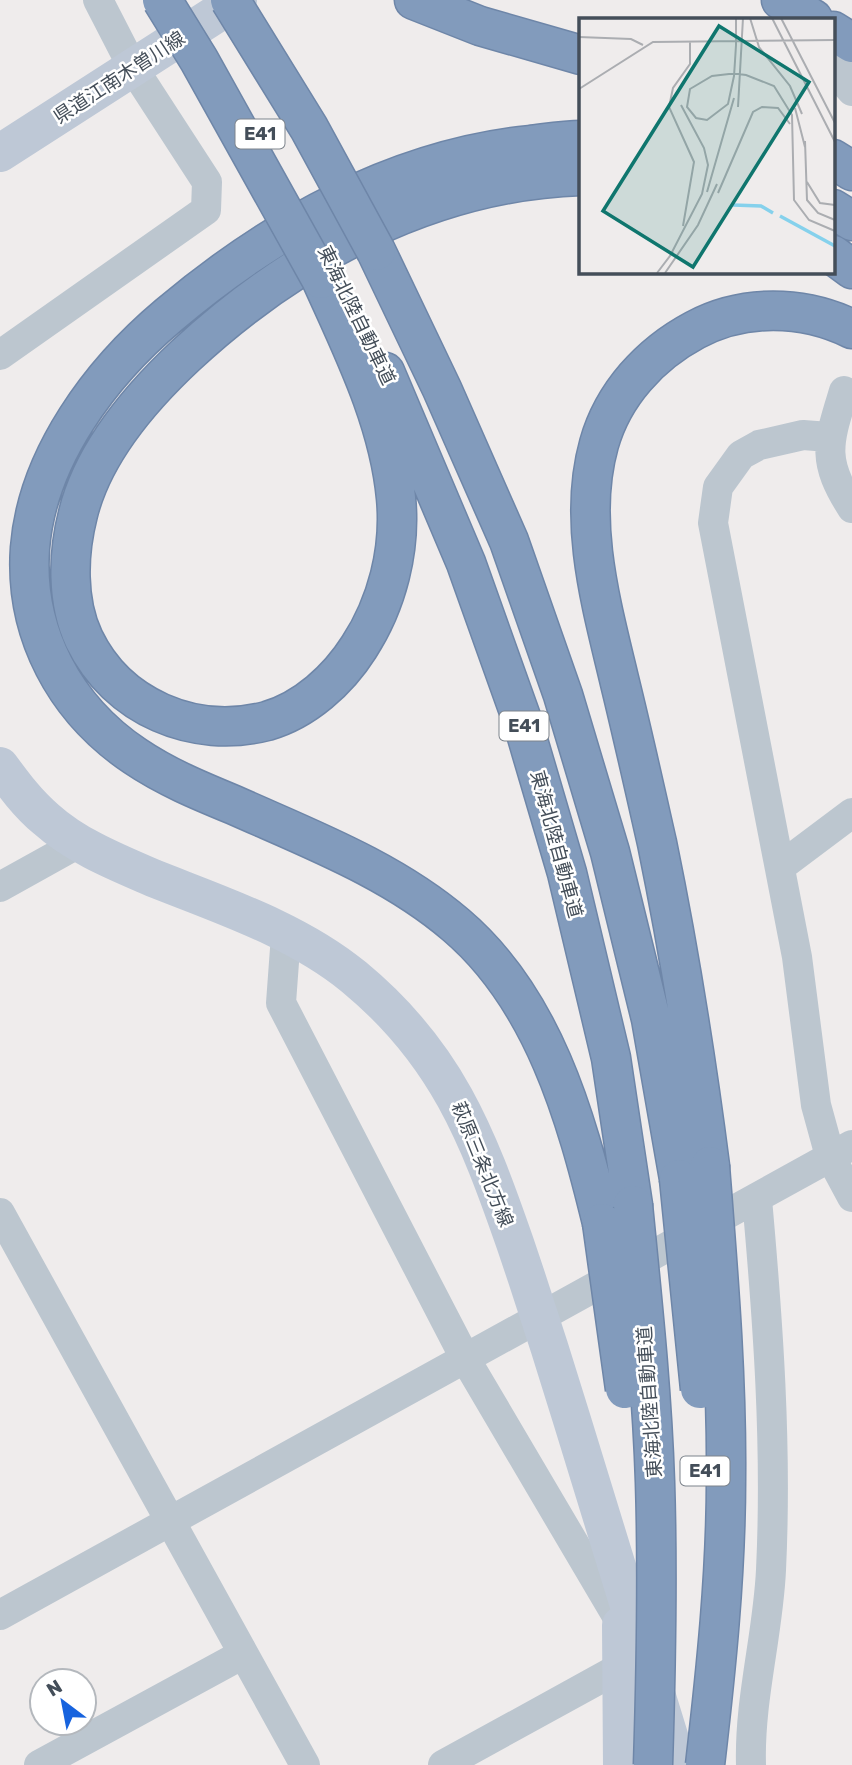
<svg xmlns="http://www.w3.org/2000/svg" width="852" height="1765" font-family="Rubik,'Noto Sans JP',sans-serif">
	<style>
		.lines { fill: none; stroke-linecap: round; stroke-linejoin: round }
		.highway-casing { stroke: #6e86a8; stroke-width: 41 }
		.street { stroke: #bcc6cf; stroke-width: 30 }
		.secondary { stroke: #bec8d6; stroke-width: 38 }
		.highway { stroke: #829bbc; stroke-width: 38 }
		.highway-bridge-casing { stroke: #6e86a8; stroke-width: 41; stroke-linecap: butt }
		.highway-bridge { stroke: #829bbc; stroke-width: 38 }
		.labels { text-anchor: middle; stroke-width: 5; stroke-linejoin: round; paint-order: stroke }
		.shield { fill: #fff; stroke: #7c838b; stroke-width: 2 }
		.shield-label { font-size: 18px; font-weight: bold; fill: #444e59 }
		.street-label { font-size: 19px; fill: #444e59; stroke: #fff }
		.inset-river { fill: none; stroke: #85d1ec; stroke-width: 3.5 }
		.inset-road { fill: none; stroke: #abadb1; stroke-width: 2 }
		.view { fill: #0f766e; fill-opacity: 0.15; stroke: #0f766e; stroke-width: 3.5 }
		.inset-edge { fill: none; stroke: #444e59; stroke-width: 3.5 }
	</style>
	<rect width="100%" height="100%" fill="#efecec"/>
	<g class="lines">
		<!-- highway casing -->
		<g class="highway-casing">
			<path id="highway" d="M414,0L480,26L581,55
				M781,0L813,19
				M833,31L852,43
				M581,140C564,140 547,143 530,145C395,159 272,228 169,315C101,372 37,457 30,548C24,633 65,709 135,756C166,777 200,791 234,805C310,839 392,870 456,925C543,999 576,1116 602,1223
				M833,159L852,171
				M833,209L852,221
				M376,251L442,389L509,541L563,695L610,852L651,1019L679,1179
				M833,255L852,269
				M321,279C352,348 389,421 396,498C401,550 387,604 359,647C338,680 305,710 267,721C194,740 117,707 84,639C66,601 68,553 78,514C93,452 141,397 186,355C294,255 431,181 581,176
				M385,372L466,563L522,720L567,873L611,1058L633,1205
				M710,1166C696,1057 679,950 657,843C645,790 633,736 620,683C602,607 577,522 599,444C613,394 650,354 695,330C743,304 803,305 852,329"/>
		</g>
		<!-- street -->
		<path class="street" d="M846,39L837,74L852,91
			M0,355L206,210L207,182L133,68L98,0
			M844,391C828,443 821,460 852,508
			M829,437L803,435L759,445L741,455L718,487L713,523L797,957L816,1105L830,1156L852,1197
			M780,867L852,813
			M0,887L79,843
			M286,935L281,1003L466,1360L621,1623
			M0,1213L305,1765
			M0,1615L852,1145
			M39,1765L243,1654
			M443,1765L623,1666
			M751,1765C749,1700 768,1635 771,1570C777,1446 768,1322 757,1199"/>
		<!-- secondary -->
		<path class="secondary" d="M0,153L238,0
			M0,766C14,785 28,804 46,819C76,846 116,862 153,878C221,905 297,930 354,977C446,1053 477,1134 515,1243C535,1302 554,1361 572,1420C608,1535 643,1650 678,1765
			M621,1625L622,1765"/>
		<!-- highway -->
		<use href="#highway" class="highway"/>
		<!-- highway-bridge casing -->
		<g class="highway-bridge-casing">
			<path id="highway-bridge" d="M162,0L199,60L321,279
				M230,0L309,128L376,251
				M679,1179L700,1389
				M633,1205C642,1297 652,1389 655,1482C658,1576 656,1671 653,1765
				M602,1223L625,1389
				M705,1765C716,1670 726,1575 726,1479C727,1374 718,1270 710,1166"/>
		</g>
		<!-- highway-bridge -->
		<use href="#highway-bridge" class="highway-bridge"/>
	</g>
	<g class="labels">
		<!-- shield labels -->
		<g class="shield">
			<rect x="235.5" y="119.5" width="49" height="29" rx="5"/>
			<rect x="499.5" y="711.5" width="49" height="29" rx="5"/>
			<rect x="680.5" y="1456.5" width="49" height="29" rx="5"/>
		</g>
		<g class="shield-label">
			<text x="260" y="140">E41</text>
			<text x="524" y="732">E41</text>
			<text x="705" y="1477">E41</text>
		</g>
		<!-- street labels -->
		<g class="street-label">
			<text transform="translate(119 77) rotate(-33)" y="7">県道江南木曽川線</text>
			<text transform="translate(357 315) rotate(64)" y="7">東海北陸自動車道</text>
			<text transform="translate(557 844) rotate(75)" y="7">東海北陸自動車道</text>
			<text transform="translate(483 1164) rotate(68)" y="7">萩原三条北方線</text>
			<text transform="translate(649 1402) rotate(-94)" y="7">東海北陸自動車道</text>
		</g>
	</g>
	<!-- overview -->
	<g transform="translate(579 18)">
		<rect width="256" height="256" fill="#efecec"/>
		<path class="inset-river" d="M154,187L182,188L194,195M201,198L256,228"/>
		<path class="inset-road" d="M157,0V27L156,43L155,58L149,86L128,102L117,100L108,89L111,71L133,58L150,56H159L167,57L195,68L213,97L215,182L230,202L256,213M171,0L180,29L211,68L223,96M193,0L256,124M202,0L256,105M0,19L52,21L64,27M0,71L74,24L256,22M159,89L164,0M216,90L226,129M226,123L228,182L239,195L256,202M228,164L241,185L256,187M128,174L155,80M139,175L174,94L183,89L199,90L211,106M104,208L115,144L90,89L94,70L111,46V24M91,238L123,176L129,147L125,130L102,87M78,255L94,234M86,255L119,207L138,166"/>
		<path class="view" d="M140,8L230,64L114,249L24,193Z"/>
		<rect width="256" height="256" class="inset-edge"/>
	</g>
	<!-- north arrow -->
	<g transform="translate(63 1702) rotate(328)"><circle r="33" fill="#ffffff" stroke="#b4b8bd" stroke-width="2"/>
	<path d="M0-5L12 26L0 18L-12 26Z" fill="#1763de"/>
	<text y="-10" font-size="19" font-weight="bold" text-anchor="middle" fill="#444e59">N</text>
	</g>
</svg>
